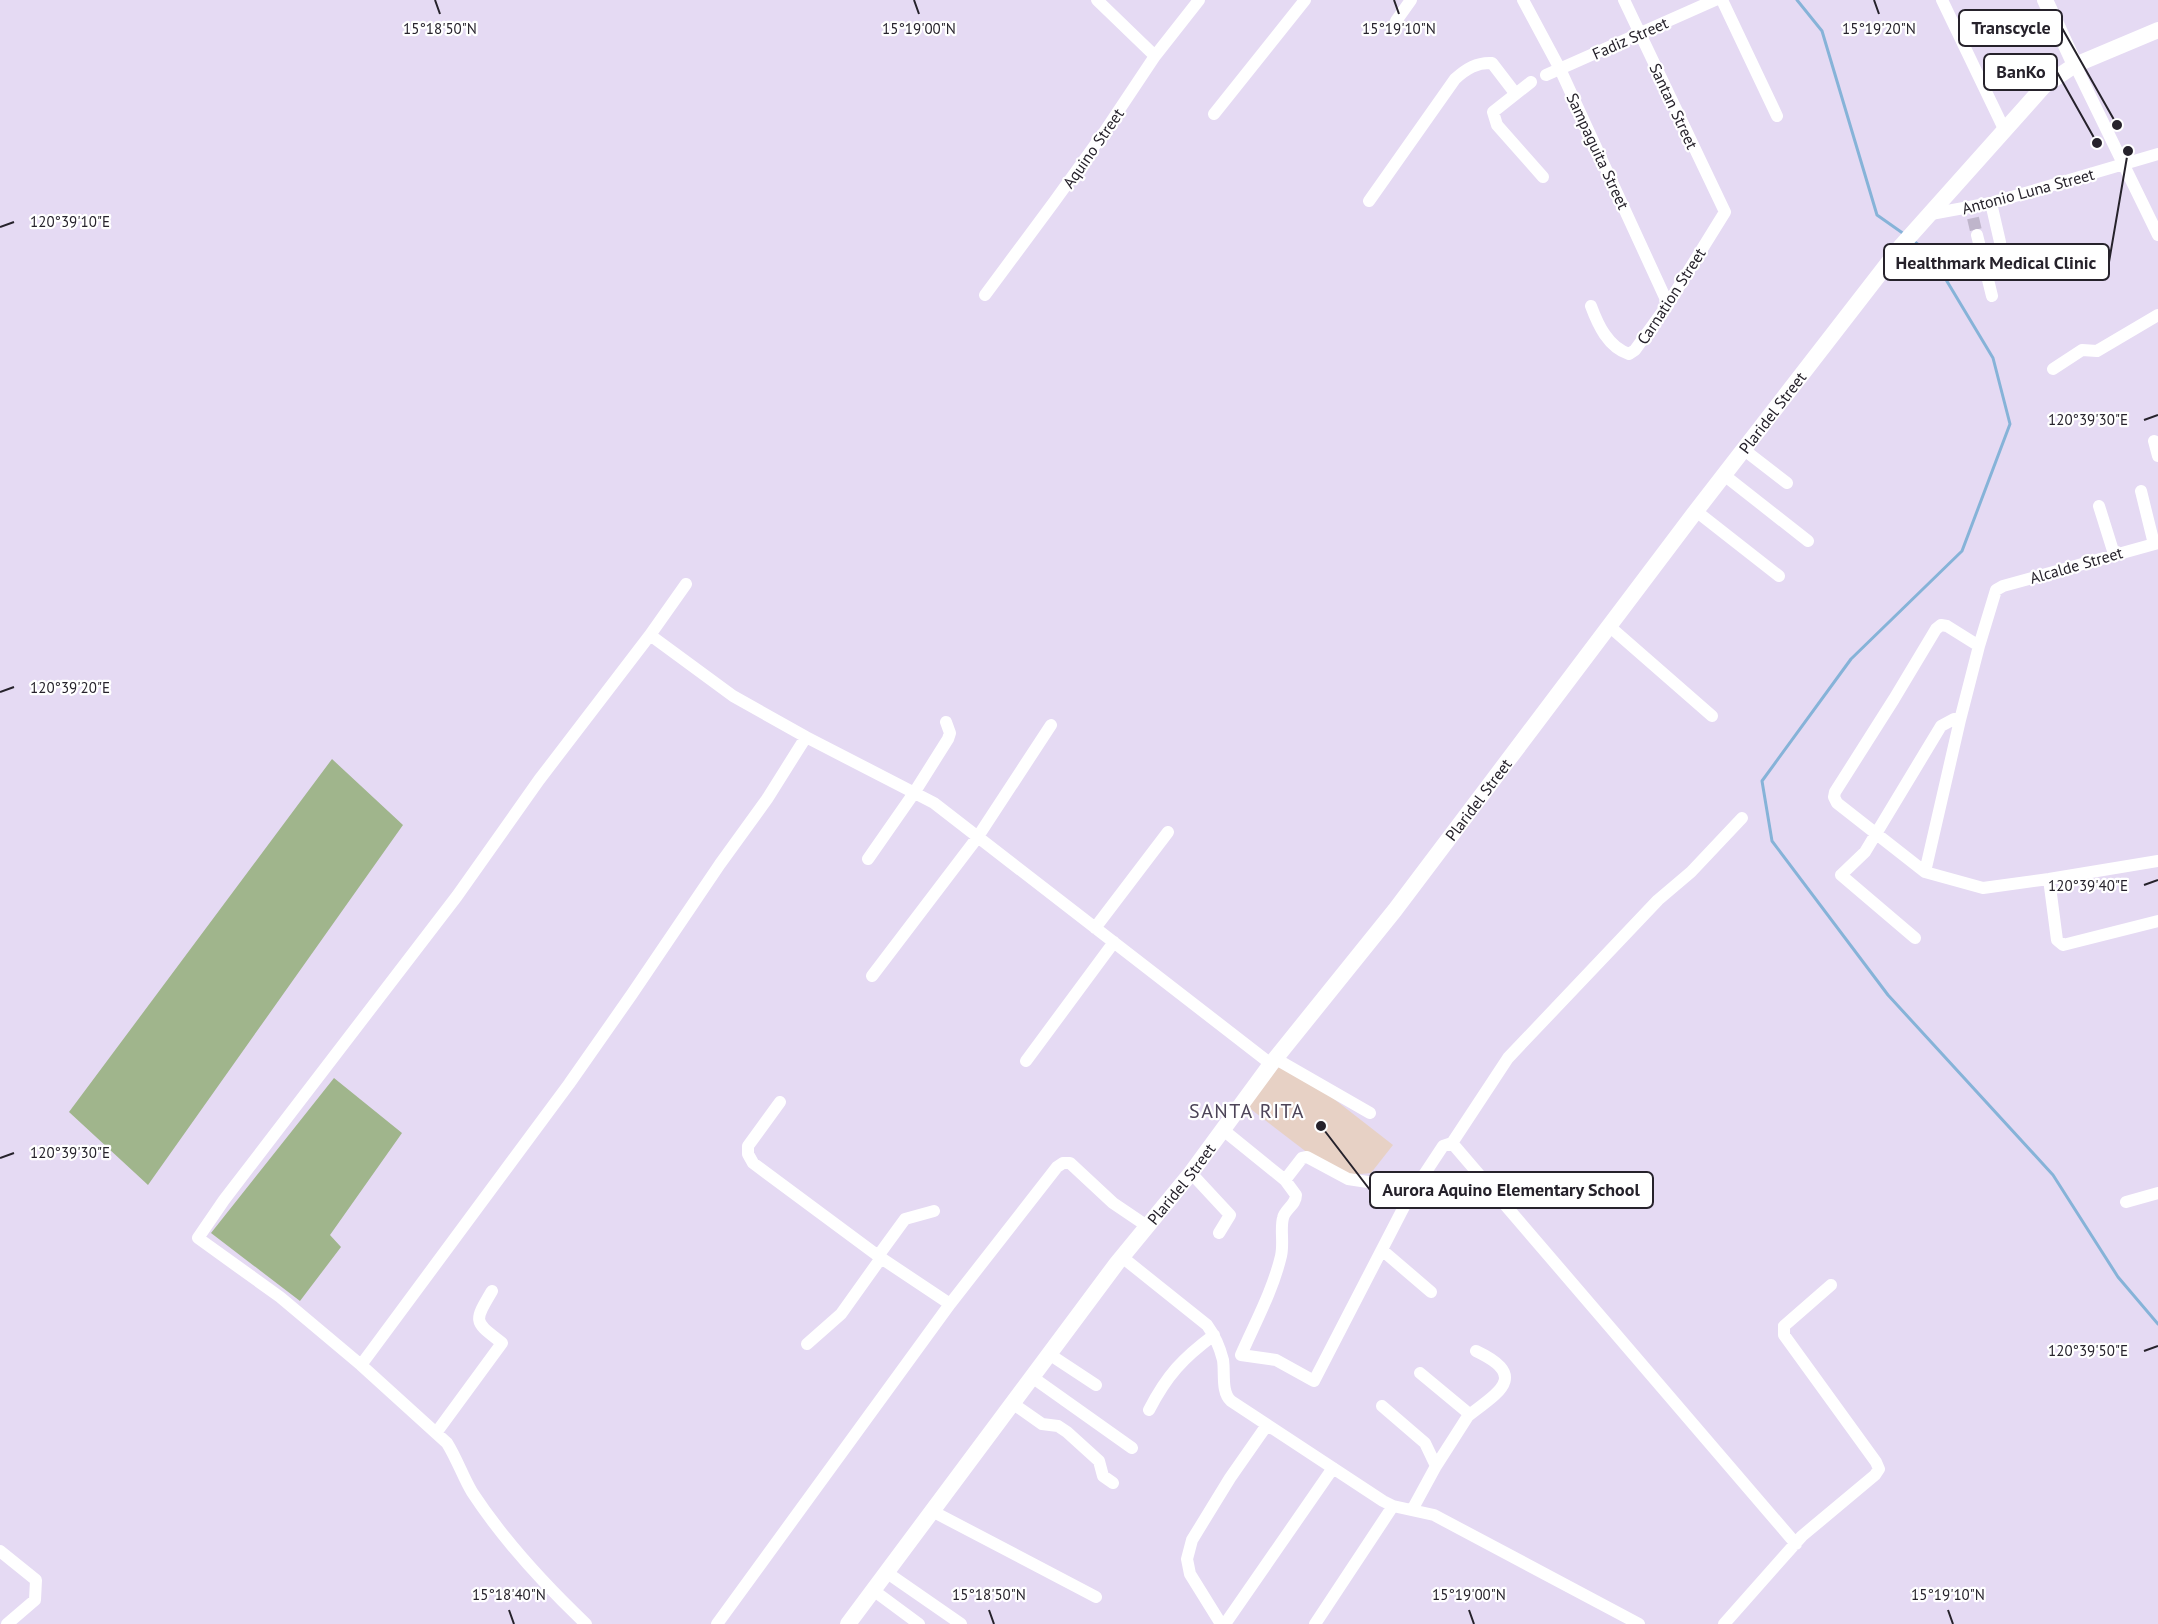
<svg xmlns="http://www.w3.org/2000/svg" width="2158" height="1624" font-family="'PT Sans',sans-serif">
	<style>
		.education { fill: #e7d1c5 }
		.grass { fill: #a0b58c }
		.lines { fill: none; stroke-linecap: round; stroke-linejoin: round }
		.stream { stroke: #86b3d8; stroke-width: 3 }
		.street-tunnel { stroke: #bfb5cb; stroke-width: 12; stroke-dasharray: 12 6; stroke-linecap: butt }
		.street { stroke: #fff; stroke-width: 12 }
		.secondary { stroke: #fff; stroke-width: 16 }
		.ticks { fill: none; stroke: #26222b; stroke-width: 2 }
		.labels { text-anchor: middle; stroke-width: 4.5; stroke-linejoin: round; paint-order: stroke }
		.street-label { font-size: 16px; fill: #26222b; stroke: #fff }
		.quarter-label { font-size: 20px; letter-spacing: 1.5px; fill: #4d4458; stroke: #fff }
		.ticks-label { font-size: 15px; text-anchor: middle; fill: #26222b; stroke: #fff; stroke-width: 4.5; stroke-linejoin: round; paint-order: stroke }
		.leader { fill: none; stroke: #26222b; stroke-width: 2 }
		.callout-dot { fill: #26222b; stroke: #fff; stroke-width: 2 }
		.callout { fill: #fff; stroke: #26222b; stroke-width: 2 }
		.callout-label { font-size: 18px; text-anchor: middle; font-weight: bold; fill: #26222b }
	</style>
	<rect width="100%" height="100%" fill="#e5daf3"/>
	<!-- education -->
	<path class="education" d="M1284,1060L1393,1145L1371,1173L1350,1175L1313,1157L1248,1107Z"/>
	<!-- grass -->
	<path class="grass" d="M332,759L403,825L148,1185L69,1112Z
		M334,1078L402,1133L330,1235L341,1247L300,1301L211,1233Z"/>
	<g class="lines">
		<!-- stream -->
		<path class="stream" d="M1797,0L1822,31L1877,215L1904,234
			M1912,240L1930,253L1993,358L2010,424L1962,551L1851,659L1762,781L1772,841L1888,995L2053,1175L2118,1277L2158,1324"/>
		<!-- street-tunnel -->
		<path class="street-tunnel" d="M1973,218L1977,235"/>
		<!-- street -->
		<path class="street" d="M1097,0L1155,56
			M1523,0L1560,69L1668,304
			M1722,0L1777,116
			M1942,0L2004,129
			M1396,21L1411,0
			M2075,65L2158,235
			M1546,75L1715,0
			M1531,82L1493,112L1497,125L1543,177
			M1214,114L1305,0
			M1369,201L1455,79C1466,69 1477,62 1492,63L1515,93
			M1991,203L2000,242
			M1931,214L1991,203L2158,154
			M1977,235L1992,296
			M985,295L1054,202L1103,134L1155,56L1199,0
			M1591,306C1598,325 1608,347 1629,354L1635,350L1668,304L1725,212L1624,0
			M2053,369L2082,350L2097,351L2158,315
			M2154,441L2158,456
			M1743,449L1787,483
			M1724,475L1808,541
			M2141,491L2154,544
			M2099,506L2114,554
			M1696,511L1779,576
			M2158,543L2003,586L1996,590L1979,646L1960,720L1925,872L1983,888L2049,879L2158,861
			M1609,626L1712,716
			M650,635L686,584
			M868,859L914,793L948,739L950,733L946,722
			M1925,872L1837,803L1834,797L1835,792L1894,699L1936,629L1941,625L1947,626L1979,646
			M2049,879L2057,940L2063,945L2158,921
			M1095,928L1168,832
			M1915,938L1841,875L1865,852L1941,726L1954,719L1960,720
			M872,976L977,838L1051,725
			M1276,1059L1370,1113
			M1026,1061L1114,942
			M780,1102L748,1146V1154L753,1163L881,1258
			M1222,1129L1285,1180L1302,1158L1307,1157L1348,1179L1381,1184L1408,1199
			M1452,1143L1508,1058L1658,900L1691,872L1742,818
			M1191,1173L1230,1215L1219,1233
			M1285,1180L1296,1195C1296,1205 1285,1209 1283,1218C1280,1229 1284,1243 1281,1256C1273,1290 1255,1323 1241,1355L1276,1360L1314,1381L1408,1199L1443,1146L1452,1143L1796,1544
			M2126,1202L2158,1193
			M1382,1250L1431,1292
			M878,1256L905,1219L934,1211
			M1122,1257L1207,1325C1215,1336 1220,1348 1223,1360C1225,1373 1221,1392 1231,1401L1383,1501L1393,1506L1434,1515L1639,1624
			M807,1344L841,1314L881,1258L950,1304
			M1049,1354L1096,1385
			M361,1365L280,1297L198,1238L224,1200L457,896L539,780L650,635L733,696L806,737L934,803L1271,1064
			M1032,1377L1132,1448
			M1012,1403L1042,1424L1058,1426L1067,1432L1099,1461L1103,1476L1113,1483
			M1382,1406L1425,1443L1436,1466
			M1149,1410C1167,1375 1183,1358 1214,1335
			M1468,1416C1499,1392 1529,1376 1476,1351
			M436,1433L502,1343C474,1321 473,1323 492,1291
			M1412,1510L1436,1466L1468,1416L1467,1412L1420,1373
			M932,1511L1096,1597
			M0,1551L36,1580L35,1600L7,1624
			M886,1572L961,1624
			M873,1590L919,1624
			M586,1624C544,1584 504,1541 472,1492C463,1477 457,1459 447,1443L361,1365L569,1084L632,994L720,864L767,799L806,737
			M717,1624L950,1304L1057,1167L1063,1163H1070L1113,1203L1147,1226
			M1221,1624L1190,1574L1187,1559L1192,1540L1230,1478L1267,1425
			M1225,1624L1333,1468
			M1315,1624L1393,1506
			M1724,1624L1802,1536L1875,1475L1879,1469L1876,1462L1784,1335V1326L1831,1285"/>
		<!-- secondary -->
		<g class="secondary">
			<path d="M2045,0L2075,65"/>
			<path id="s1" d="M848,1624L1117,1263L1191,1173L1271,1064L1395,910L1696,511L1902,245L2044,86L2075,65L2158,30"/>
		</g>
	</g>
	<!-- ticks -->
	<path class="ticks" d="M435,0L440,14M914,0L919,14M1394,0L1399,14M1874,0L1879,14M0,227L14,222M2144,420L2158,415M0,692L14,687M2144,885L2158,880M0,1158L14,1153M2144,1351L2158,1346M509,1610L514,1624M989,1610L994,1624M1469,1610L1474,1624M1948,1610L1953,1624"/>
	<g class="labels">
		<!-- street labels -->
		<g class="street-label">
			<text transform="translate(1630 38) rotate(-24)" y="6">Fadiz Street</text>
			<text transform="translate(1674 106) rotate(65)" y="6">Santan Street</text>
			<text transform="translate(1093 148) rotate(-55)" y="6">Aquino Street</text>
			<text transform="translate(1598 151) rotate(65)" y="6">Sampaguita Street</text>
			<text transform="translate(2028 191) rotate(-15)" y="6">Antonio Luna Street</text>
			<text transform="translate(1671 296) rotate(-57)" y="6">Carnation Street</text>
			<text dy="6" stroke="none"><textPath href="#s1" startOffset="1524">Plaridel Street</textPath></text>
			<text transform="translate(2076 565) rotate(-16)" y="6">Alcalde Street</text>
			<text dy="6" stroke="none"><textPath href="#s1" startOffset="1038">Plaridel Street</textPath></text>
			<text dy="6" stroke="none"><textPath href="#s1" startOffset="552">Plaridel Street</textPath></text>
		</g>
		<!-- quarter labels -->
		<g class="quarter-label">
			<text x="1247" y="1118">SANTA RITA</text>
		</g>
	</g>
	<g class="ticks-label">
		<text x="440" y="34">15°18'50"N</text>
		<text x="919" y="34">15°19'00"N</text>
		<text x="1399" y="34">15°19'10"N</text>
		<text x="1879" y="34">15°19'20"N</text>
		<text x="70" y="227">120°39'10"E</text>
		<text x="2088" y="425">120°39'30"E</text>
		<text x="70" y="693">120°39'20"E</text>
		<text x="2088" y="891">120°39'40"E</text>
		<text x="70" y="1158">120°39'30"E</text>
		<text x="2088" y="1356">120°39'50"E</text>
		<text x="509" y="1600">15°18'40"N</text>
		<text x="989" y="1600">15°18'50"N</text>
		<text x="1469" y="1600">15°19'00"N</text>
		<text x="1948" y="1600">15°19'10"N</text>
	</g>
	<!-- callouts -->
	<path class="leader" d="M2117 125L2062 28M2097 143L2057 72M2128 151L2109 262M1321 1126L1370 1190"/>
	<g class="callout-dot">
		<circle cx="2117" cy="125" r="6"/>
		<circle cx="2097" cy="143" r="6"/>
		<circle cx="2128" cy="151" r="6"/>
		<circle cx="1321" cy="1126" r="6"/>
	</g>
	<g class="callout">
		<rect x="1959" y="10" width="103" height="36" rx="6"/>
		<rect x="1984" y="54" width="73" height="36" rx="6"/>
		<rect x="1884" y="244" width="225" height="36" rx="6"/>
		<rect x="1370" y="1172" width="283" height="36" rx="6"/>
	</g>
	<g class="callout-label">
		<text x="2011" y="34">Transcycle</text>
		<text x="2021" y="78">BanKo</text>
		<text x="1996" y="269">Healthmark Medical Clinic</text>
		<text x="1511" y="1196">Aurora Aquino Elementary School</text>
	</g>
</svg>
